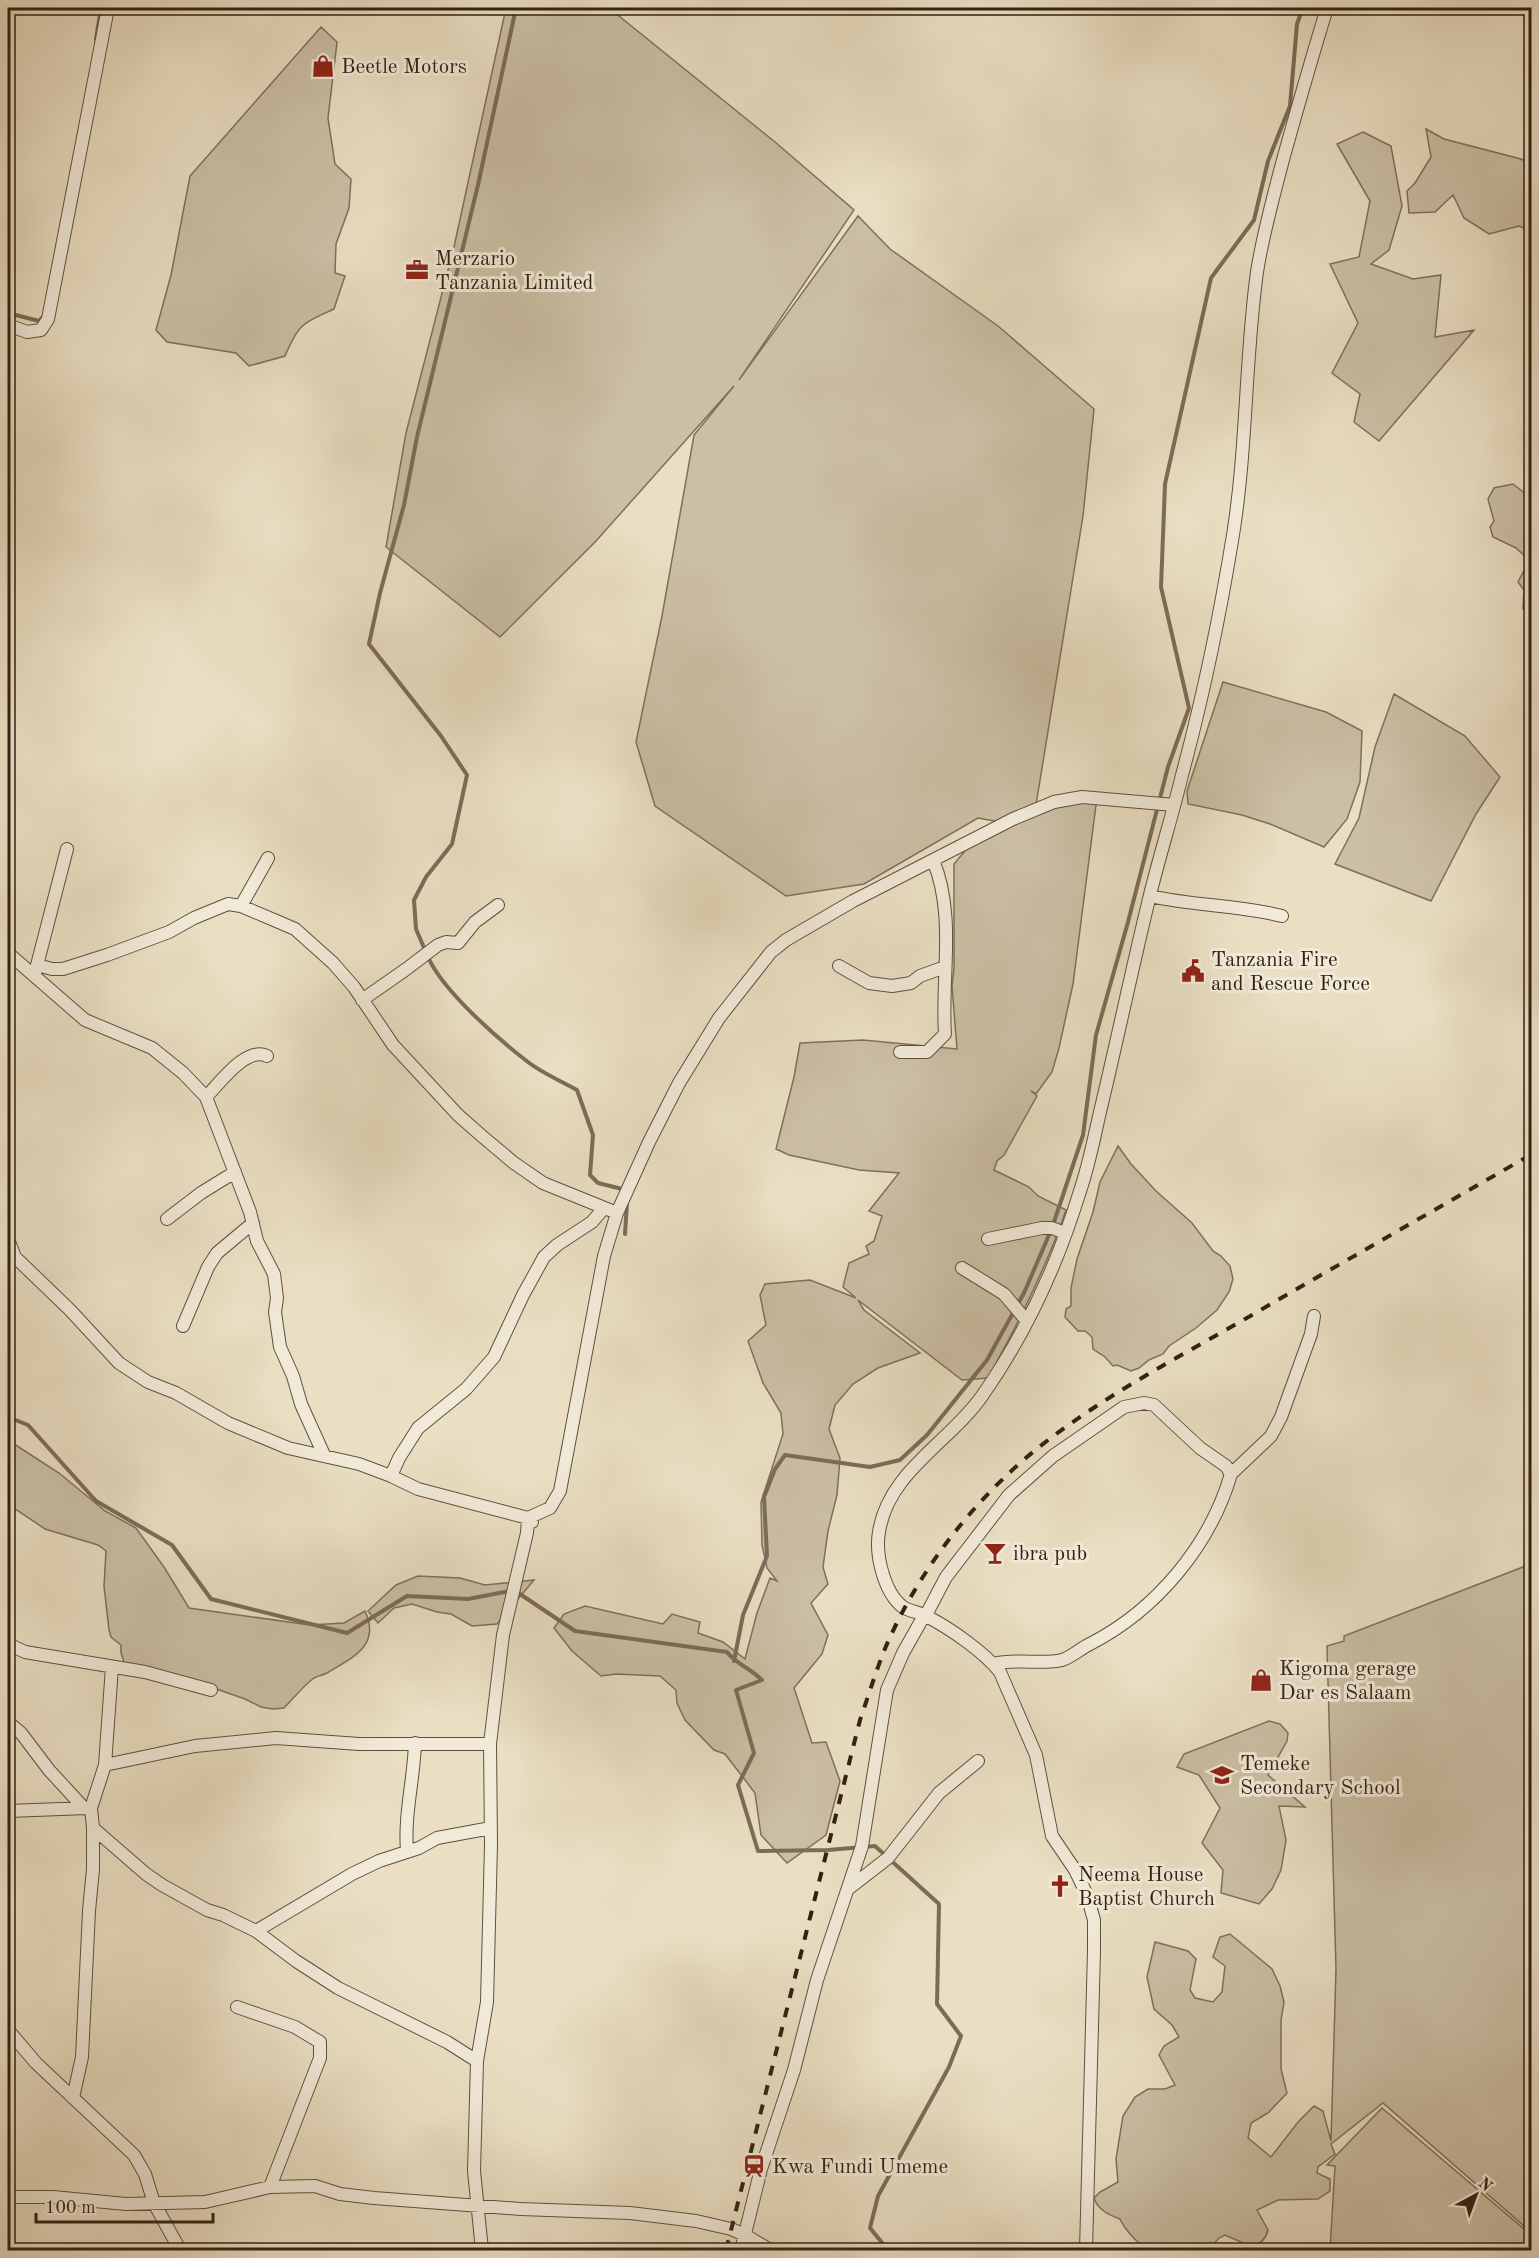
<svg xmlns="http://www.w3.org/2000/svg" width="1539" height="2258" font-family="'Old Standard TT',serif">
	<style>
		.green { fill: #cbbfa5; stroke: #7e705c; stroke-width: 1.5 }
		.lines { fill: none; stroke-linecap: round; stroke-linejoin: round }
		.stream { stroke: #7b6c59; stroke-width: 4 }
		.minor-casing { stroke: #60503f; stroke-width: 14 }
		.minor { stroke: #f1ead8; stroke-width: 12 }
		.rail { stroke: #322113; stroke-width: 4; stroke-dasharray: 10 10; stroke-linecap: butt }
		.labels { text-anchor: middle; stroke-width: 6; stroke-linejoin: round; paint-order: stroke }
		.poi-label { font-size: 21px; fill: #322113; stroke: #f1ead8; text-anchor: start }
	</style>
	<rect width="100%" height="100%" fill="#eadfc3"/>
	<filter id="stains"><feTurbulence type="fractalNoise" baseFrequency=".00333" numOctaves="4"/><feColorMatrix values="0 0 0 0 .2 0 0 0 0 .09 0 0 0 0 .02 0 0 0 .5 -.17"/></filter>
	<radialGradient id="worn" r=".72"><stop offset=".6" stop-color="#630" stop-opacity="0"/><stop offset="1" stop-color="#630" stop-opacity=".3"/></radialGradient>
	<!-- green -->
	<path class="green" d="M506,8H609L775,142L854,210L739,380L858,216L890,249L998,326L1094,409L1083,516L1035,811L1085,793L1096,805L1073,984L1059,1048L1052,1072L1036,1094L1031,1091L1037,1096L1004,1155L997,1161L994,1170L1029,1187L1038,1196L1066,1210C1046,1269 1018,1324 988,1378L962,1380L858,1300L864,1310L920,1353L878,1368L853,1384L835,1405L829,1429L840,1458L837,1495L828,1531L823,1567L828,1584L811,1603L828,1635L822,1654L794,1688L812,1743L826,1742L840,1781L826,1835L787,1863L761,1835L755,1793L725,1754L714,1750L685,1720L677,1703L676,1690L660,1676L616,1674L601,1676L572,1651L554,1628L564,1614L585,1606L663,1624L672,1614L700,1622L698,1633L723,1642L745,1659L757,1613L770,1578L777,1581L767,1568L762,1545L761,1502L783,1434L781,1413L763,1383L748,1341L766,1325L760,1295L765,1284L810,1280L856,1298L843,1287L849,1263L869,1254L866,1246L874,1241L882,1216L869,1211L899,1173L859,1170L789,1155L776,1149L794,1077L800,1043L863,1040L957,1049L952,986L954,968V864L980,833L1005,823L978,818L864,884L786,896L655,806L636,742L662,616L694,435L734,386L596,541L500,637L386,547L406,433L454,247Z
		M321,27L337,42L328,118L335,164L351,179L349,208L336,244L335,273L345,276L334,309C302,324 299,323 285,356L249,366L236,353L167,342L156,330L171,275L190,176Z
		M1426,129L1444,139L1521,159L1531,164V231L1519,226L1489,234L1464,218L1453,195L1435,212L1409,213L1407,191L1415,183L1431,157Z
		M1363,132L1391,146L1402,206L1389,250L1371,264L1413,279L1441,275L1435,337L1474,330L1379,441L1354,422L1360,394L1332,373L1358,323L1330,264L1359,257L1370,201L1337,144Z
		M1513,484L1531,498V562L1516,548L1493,537L1490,527L1494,521L1488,499L1494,488Z
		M1531,565H1532L1531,616L1523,609L1524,590L1518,582L1526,567Z
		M1223,682L1326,712L1362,731L1360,782L1347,819L1324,847L1270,824L1242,815L1188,804L1187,791Z
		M1394,694L1465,736L1500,777L1476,814L1431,901L1335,864L1359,818L1375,747Z
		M1118,1146L1131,1164L1156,1191L1192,1223L1213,1251L1221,1256L1230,1266L1233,1279L1229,1292L1217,1310L1196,1328L1169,1346L1163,1354L1149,1360L1139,1368L1131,1371L1117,1365L1113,1366L1105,1357L1093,1349L1092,1337L1085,1331H1078L1065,1317L1066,1309L1071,1306V1288L1077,1259L1093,1212L1100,1182Z
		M8,1440L59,1473L105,1511L136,1528L164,1567L189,1608L310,1625L344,1623L365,1611C381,1646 353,1657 327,1673C323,1675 318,1676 314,1678C303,1686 294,1698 284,1708L273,1709L261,1707L245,1699L208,1686L125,1665L121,1653V1645L111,1637L109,1630L104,1586L106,1551L98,1545L45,1529L8,1504Z
		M1531,1564V2232L1383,2103L1331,2144L1335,2154L1318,2167L1317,2173L1330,2179V2191L1318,2199L1278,2200L1257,2210L1268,2230C1266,2240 1259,2245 1250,2249L1241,2242L1225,2235L1219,2238L1208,2250H1166L1160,2247C1159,2247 1151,2249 1150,2249C1140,2248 1124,2228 1120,2219C1109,2215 1098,2210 1094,2198L1100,2192L1118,2182L1116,2159L1123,2116L1135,2097L1148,2089H1165L1175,2085L1159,2055L1164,2046L1179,2037L1172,2025L1154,2009L1147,1977L1155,1942L1188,1951L1196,1959L1190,1990L1195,1998L1213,2002L1222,1992L1225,1966L1213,1957L1220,1937L1230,1934L1272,1969L1280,1986L1284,2002L1281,2020V2069L1287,2093L1268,2113L1251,2123L1248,2138L1271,2157L1299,2121L1314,2106L1323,2111L1331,2141L1336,1969L1327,1646L1344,1641V1636Z
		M418,1576L460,1578L485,1585L534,1580L497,1624L472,1626L451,1614L437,1612L412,1604L394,1608L378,1623L368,1611L396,1585Z
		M1269,1721L1280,1724L1288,1733L1287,1741L1268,1775L1305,1807L1279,1806L1286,1840L1281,1870L1272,1889L1259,1904L1221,1893L1223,1870L1202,1843L1220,1808L1199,1775L1177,1767L1184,1754Z
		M1382,2108L1531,2235V2250H1330L1335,2166L1327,2165Z"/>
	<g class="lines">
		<!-- stream -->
		<path class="stream" d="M96,39L101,8
			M8,313L39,321L43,317
			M425,950L416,929L414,900L426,877L452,844L467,775L441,736L369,644L380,593L404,505L417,437L478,185L516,8
			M428,957C443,991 498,1039 528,1062C542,1073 561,1081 577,1090L593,1135L590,1175L598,1183L626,1190
			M625,1234L627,1203
			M8,1417L28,1425L96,1501L172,1545L211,1599L347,1633L407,1596L468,1599L510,1591
			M517,1592L575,1631L727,1652C737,1665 749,1667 762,1680L736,1690L754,1753L738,1785L758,1851L828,1850L875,1846L939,1904L937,2004L961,2036L949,2067L878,2196L870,2228L888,2250
			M734,1661L743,1615L767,1556L764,1497L775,1469L785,1455L870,1467L900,1460L927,1435L987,1360L1024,1293L1052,1228L1083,1135L1096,1035L1128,922L1168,767L1189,708L1161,587L1165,484L1211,278L1254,220L1268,161L1290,106L1297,24L1303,8"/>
		<!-- minor casing -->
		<g class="minor-casing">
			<path id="minor" d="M8,325L27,332L41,330L48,319L108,8
				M1150,896C1194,906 1239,905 1282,916
				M241,906L268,858
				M8,953L85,1020L152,1048L183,1073L206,1097L250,1212L257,1241L274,1274L277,1298L275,1312L280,1347L293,1376L301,1404L324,1455
				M37,965L52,969H63L107,955L169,932L194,918L228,904L241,906L274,920L295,929L333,963L354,987L393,1045L458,1115L483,1137L514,1163L543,1183L617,1213
				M839,966L869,983L892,986L911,983L920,976L945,967
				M35,973L67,849
				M362,1000L405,970L438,945L446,942L458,943L475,922L498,905
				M900,1052H927L945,1034C941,977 956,915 933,860
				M206,1097C220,1083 246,1046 267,1056
				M167,1219L201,1193L235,1172
				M8,1239L15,1257
				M988,1239L1042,1228H1052L1065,1233
				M8,1256L15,1257L70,1310L119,1363L148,1382L176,1393L228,1423L288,1448L359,1464L391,1476L418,1489L528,1518L532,1522
				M962,1268L1004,1294L1026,1320
				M183,1326L208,1267L217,1253L253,1223
				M1231,1474L1271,1436L1281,1417L1311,1334L1314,1316
				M391,1476L399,1458L418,1428L466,1389L494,1357L523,1295L544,1257L557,1245L592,1222L604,1208
				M926,1615L946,1577L1009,1495L1053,1456L1124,1407L1144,1403L1154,1405L1200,1448L1226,1466L1231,1474C1210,1546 1156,1610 1090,1644C1081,1648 1072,1657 1062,1660C1043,1665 1017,1658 993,1664
				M8,1644L25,1652L145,1672L211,1690
				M8,1722L21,1733L49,1770L83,1807
				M105,1765L195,1746L276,1738L359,1744H490
				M8,1811L87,1808
				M93,1828L146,1874L162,1885L207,1910L223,1915L256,1931L296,1961L338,1988L447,2042L477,2061
				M407,1851C404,1814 414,1779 415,1743
				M848,1889L888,1858L939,1793L978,1761
				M256,1931L352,1874L379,1861L419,1848L437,1838L491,1828
				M237,2007L295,2027L320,2042V2058L270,2187
				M8,2030L36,2063L134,2155L145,2174L154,2203L180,2250
				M73,2098L82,2057L89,1911L93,1869V1828L91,1808L105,1765L112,1667
				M8,2197H53L126,2204L205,2202L270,2187L315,2186L340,2194L374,2198L521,2209L630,2213L696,2221L731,2229L745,2235L770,2250
				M482,2250L474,2171L477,2061L487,2002L491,1845L490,1744L503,1635L527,1533L528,1518L550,1508L560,1491L604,1256L617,1213L649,1142L679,1083L719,1018L771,952L786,940L853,901L1013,819L1054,802L1082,797L1174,805
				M741,2250L761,2169L794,2070L817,1980L862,1846L887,1690L903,1653L925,1614
				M1086,2250L1094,1951V1920L1087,1895L1075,1870L1052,1836L1036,1755L1000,1672C984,1652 951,1629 928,1617C921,1612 910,1612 903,1607C884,1593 875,1554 879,1532C888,1472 950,1442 982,1396C1025,1335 1058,1263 1080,1191C1089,1165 1094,1138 1100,1112C1117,1041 1132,969 1149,899C1159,857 1172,817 1182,775C1203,697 1220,615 1233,535C1247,448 1245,359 1257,272C1263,233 1274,194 1284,156C1298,106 1312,57 1327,8"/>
		</g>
		<!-- minor -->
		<use href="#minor" class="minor"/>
		<!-- rail -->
		<path class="rail" d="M726,2250L860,1720C868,1697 875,1674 884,1651C917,1572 975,1497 1043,1444C1107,1394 1181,1356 1252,1315C1345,1261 1438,1208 1532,1154"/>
	</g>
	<!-- icons -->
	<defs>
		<g id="shop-bare" transform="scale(1.8)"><path d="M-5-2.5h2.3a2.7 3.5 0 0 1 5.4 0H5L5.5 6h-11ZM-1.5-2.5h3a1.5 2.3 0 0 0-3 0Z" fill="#8f2418" stroke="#f1ead8" stroke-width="2.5" paint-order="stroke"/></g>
		<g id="office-bare" transform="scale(1.8)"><path d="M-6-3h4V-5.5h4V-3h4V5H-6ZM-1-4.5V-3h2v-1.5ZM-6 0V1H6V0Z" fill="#8f2418" stroke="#f1ead8" stroke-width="2.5" paint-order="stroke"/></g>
		<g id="civic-bare" transform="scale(1.8)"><path d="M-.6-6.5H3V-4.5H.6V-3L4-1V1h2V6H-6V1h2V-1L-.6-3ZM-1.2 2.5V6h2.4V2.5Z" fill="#8f2418" stroke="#f1ead8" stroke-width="2.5" paint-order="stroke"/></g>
		<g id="bar-bare" transform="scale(1.8)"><path d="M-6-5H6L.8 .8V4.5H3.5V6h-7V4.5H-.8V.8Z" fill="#8f2418" stroke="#f1ead8" stroke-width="2.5" paint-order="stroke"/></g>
		<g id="school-bare" transform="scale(1.8)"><path d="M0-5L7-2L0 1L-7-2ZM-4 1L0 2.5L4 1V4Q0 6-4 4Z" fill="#8f2418" stroke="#f1ead8" stroke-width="2.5" paint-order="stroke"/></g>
		<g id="church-bare" transform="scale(1.8)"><path d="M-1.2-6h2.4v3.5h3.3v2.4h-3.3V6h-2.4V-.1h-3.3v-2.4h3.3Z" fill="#8f2418" stroke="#f1ead8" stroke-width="2.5" paint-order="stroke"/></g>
		<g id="station-bare" transform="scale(1.8)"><path d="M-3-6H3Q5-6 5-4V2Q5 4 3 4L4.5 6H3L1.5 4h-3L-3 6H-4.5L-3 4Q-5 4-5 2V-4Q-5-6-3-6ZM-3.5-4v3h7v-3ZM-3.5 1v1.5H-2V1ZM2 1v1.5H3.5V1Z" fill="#8f2418" stroke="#f1ead8" stroke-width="2.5" paint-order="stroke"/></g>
	</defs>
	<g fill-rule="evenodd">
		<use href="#shop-bare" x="323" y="66"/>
		<use href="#office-bare" x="417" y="270"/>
		<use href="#civic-bare" x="1193" y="971"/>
		<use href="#bar-bare" x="995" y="1553"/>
		<use href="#shop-bare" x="1261" y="1680"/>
		<use href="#school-bare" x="1222" y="1775"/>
		<use href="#church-bare" x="1060" y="1886"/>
		<use href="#station-bare" x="754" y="2166"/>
	</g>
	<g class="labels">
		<!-- poi labels -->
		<g class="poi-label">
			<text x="341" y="73">Beetle Motors</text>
			<text x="435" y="265">Merzario<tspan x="435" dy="24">Tanzania Limited</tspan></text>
			<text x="1211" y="966">Tanzania Fire<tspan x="1211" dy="24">and Rescue Force</tspan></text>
			<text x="1013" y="1560">ibra pub</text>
			<text x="1279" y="1675">Kigoma gerage<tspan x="1279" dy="24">Dar es Salaam</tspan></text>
			<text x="1240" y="1770">Temeke<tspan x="1240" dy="24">Secondary School</tspan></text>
			<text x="1078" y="1881">Neema House<tspan x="1078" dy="24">Baptist Church</tspan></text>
			<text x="772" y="2173">Kwa Fundi Umeme</text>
		</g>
	</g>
	<!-- margin -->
	<rect width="1539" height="2258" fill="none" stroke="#eadfc3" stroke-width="30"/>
	<rect x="9" y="9" width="1521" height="2240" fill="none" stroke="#322113" stroke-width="3"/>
	<rect x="15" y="15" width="1509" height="2228" fill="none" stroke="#322113" stroke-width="1.5"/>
	<!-- north arrow -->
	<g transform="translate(1476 2195) rotate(41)" stroke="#f1ead8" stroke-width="4.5" paint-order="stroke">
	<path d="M0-4.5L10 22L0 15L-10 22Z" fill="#322113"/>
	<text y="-9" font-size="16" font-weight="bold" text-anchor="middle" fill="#322113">N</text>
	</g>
	<!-- scale -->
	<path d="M36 2213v9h177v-9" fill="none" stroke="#322113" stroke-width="3"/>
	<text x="45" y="2213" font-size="18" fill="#322113" stroke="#f1ead8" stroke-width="4.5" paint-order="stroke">100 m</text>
	<rect width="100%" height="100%" filter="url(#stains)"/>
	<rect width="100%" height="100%" fill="url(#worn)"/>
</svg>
